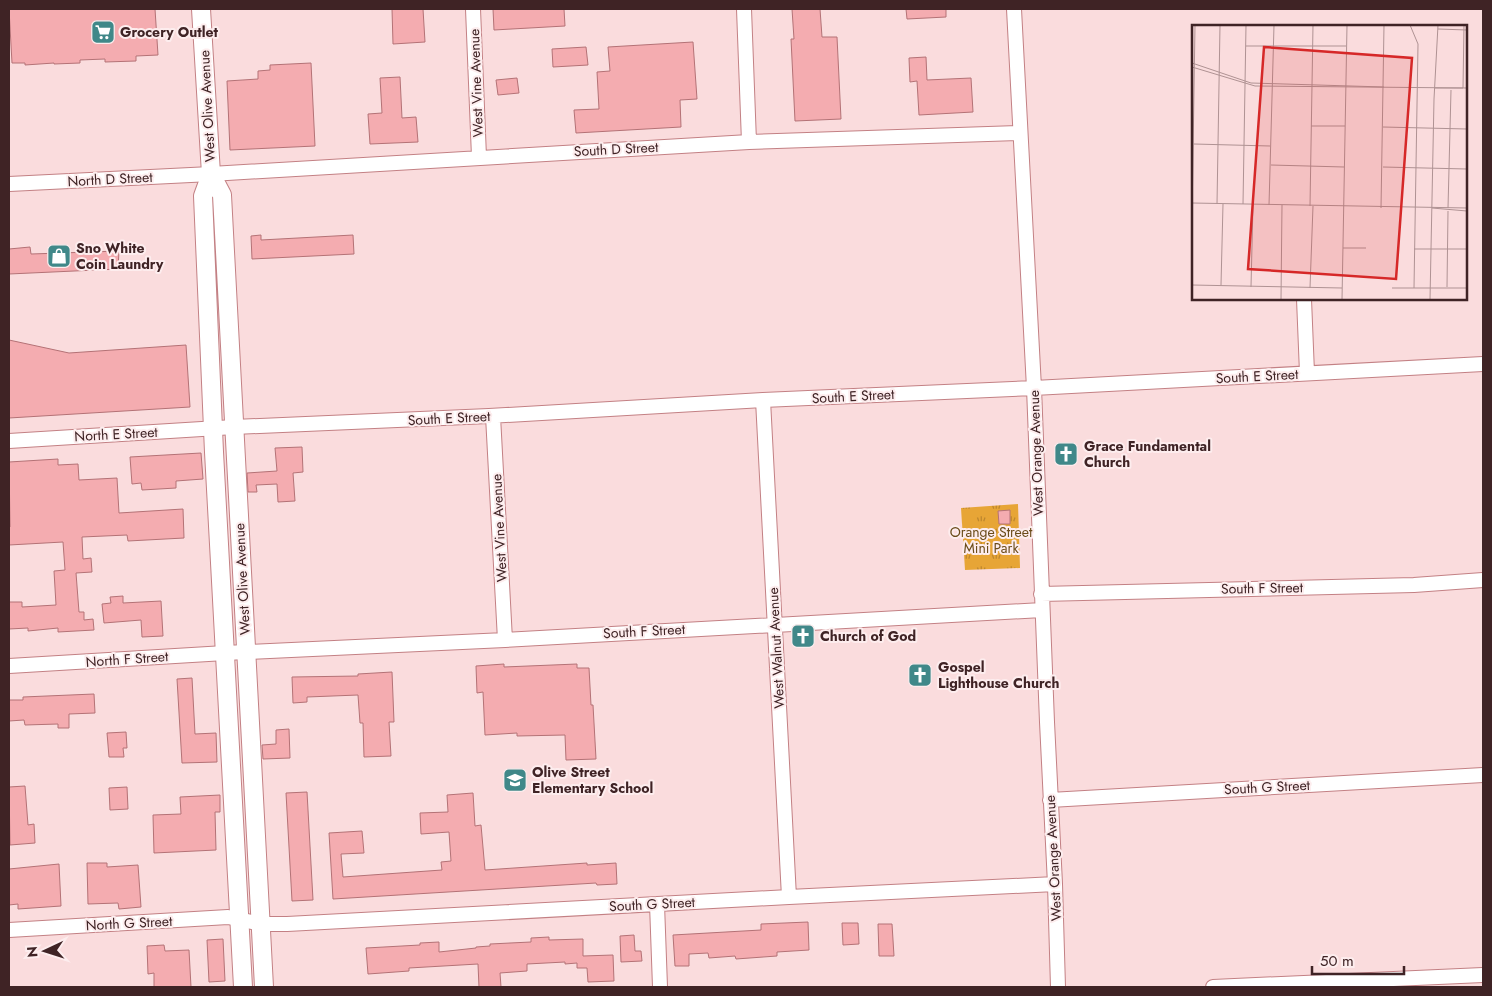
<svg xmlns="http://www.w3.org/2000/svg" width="1492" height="996" font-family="Jost,sans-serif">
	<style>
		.grass { fill: url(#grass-tufts) }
		.building { fill: #f4acb0; stroke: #b47276 }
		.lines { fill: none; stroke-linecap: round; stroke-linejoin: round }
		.minor-casing { stroke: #c38084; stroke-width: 16 }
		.major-casing { stroke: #c38084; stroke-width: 20 }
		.minor { stroke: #fff; stroke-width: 14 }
		.major { stroke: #fff; stroke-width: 18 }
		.labels { text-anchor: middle; stroke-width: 4; stroke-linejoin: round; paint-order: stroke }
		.poi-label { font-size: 14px; font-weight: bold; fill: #3f2325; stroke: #fdedee; text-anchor: start }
		.street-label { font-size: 14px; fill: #3f2325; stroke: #fdedee }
		.park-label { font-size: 14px; fill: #6b4c1a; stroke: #fdedee }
		.inset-road { fill: none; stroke: #af9293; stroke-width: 1 }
		.view { fill: #d62828; fill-opacity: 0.15; stroke: #d62828; stroke-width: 2.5 }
		.inset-edge { fill: none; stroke: #3f2325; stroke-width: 2.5 }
	</style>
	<defs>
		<pattern id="grass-tufts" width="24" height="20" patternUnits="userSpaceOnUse" patternTransform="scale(1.25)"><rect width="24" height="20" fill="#e7a536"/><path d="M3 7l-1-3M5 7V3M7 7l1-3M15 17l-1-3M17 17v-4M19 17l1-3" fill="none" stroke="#bd862d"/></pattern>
	</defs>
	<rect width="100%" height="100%" fill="#fadcdd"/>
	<!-- grass -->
	<path class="grass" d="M1018,504L1020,568L965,570L961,508Z"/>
	<!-- building -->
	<path class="building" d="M9,9H155L158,55L136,56V61L105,62V59L80,60V63L54,64V63L25,65V63H12Z
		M392,9H423L425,42L393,44Z
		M493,9H564L565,26L494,30Z
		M792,9H820L822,37H837L841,119L795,121L791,39H794Z
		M906,9H946V17L907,19Z
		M693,42L697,99L680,100L681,127L576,133L574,110L599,109L597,72L610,71L608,47Z
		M586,47L588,65L553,67L552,49Z
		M926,57L927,80L971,78L973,112L919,115L917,81L910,82L909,58Z
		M311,63L315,146L230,150L227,81L258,79V71L270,70V65Z
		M400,77L402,118L416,117L418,142L370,144L368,114L382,113L380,78Z
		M517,78L519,93L498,95L496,80Z
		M261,235V240L353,235L354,254L252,259L251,236Z
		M30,247L31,254L119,251L118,269L9,274V249Z
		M9,340L69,353L186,345L190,407L9,418Z
		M302,447L303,472L293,473L295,501L278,502L277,484L256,485L257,492H248L247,473L277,471L275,448Z
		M201,453L203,479L176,481V488L142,490L141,483L132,484L130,457Z
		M58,459V465L78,464L79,480L117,478L119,513L183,509L184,538L128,541L127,535L82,537L83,559L91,558L92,572L76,573L79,612H84V620L93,619L94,630L58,632V628L28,631V628L9,629V602H22V607L56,605L54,571L65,570L63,542L9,545V527H10L9,462Z
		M1010,510V524H999L998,511Z
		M123,596V603L161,601L163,636L142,637L141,620L104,623L102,604L111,603L110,597Z
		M504,664V667L577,664V668H589L591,705H593L596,759L566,760L565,735L517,736V733L485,735L483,692L477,693L476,666Z
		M392,672L394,722H389L391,756L364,757L363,723H360L358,695L307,697V702L293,703L292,677L358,676V674Z
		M192,678L195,734L216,733L217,762L182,763L177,679Z
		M94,694L95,713L69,714V728H58V724L25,725L24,720L9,721V700H23V697Z
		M289,729L290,758L263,759L262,745L276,744V730Z
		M126,732L127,748H123L124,757H109L107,733Z
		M25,786L28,825L34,824L35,843L10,845L9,787Z
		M127,787L128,809L110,810L109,788Z
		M307,792L313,900L292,901L286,793Z
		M473,793L475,826L481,825L485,870L587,863V865L616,863L617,884L597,885L596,883L333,899L329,833L362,831L364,853L341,854L343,877L442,870L441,862L451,861L449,832L421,834L420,813L448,812L447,795Z
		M220,795V812H215L216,850L154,853L153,815L181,814L180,797Z
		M87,863H107V867L138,865L141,907L119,909L118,903L88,904Z
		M59,864L61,906L18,909V904L9,905V869Z
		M808,922L809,950L777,952V956L736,959L735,956L709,958L708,953L689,954V966H675L673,935L761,930V924Z
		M842,923H858L859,944L843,945Z
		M878,924H892L894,956H879Z
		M634,935L635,951H641L642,961L621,962L620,936Z
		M549,937V940L583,939V956L613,955L614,981L588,982L587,968H577V963L565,964V962L527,964V971L500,973L501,987H479L478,964L409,968V971L368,974L366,948L420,945V943L439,942V952L476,948V947L490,946V944L531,942V938Z
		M223,939L225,981L209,982L207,940Z
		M164,945L165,951L189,950L191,987H154V973L148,974L147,946Z"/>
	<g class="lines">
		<!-- minor casing -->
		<g class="minor-casing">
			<path id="minor" d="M473,9L479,157
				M744,9L749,142
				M1014,9L1034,388L1047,722L1055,884L1058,987
				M9,184L211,174L749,142L1020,133
				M1304,299L1307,373
				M763,400L789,897
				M493,416L505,640
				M9,441L234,427L489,416L763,400L1034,388L1483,364
				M1041,594L1414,585L1483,580
				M9,666L225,653L505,640L1042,610
				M1050,800L1483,775
				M657,904L660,987
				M9,930L228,917L261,924H287L789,897L1055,884
				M1213,987L1483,975"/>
		</g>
		<!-- major casing -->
		<g class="major-casing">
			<path id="major" d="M201,9L211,174L222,195L264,987
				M211,174L203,196L214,452L243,987"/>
		</g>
		<!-- minor -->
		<use href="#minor" class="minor"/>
		<!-- major -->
		<use href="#major" class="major"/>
	</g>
	<!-- icons -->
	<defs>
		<g id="supermarket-square" transform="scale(1.25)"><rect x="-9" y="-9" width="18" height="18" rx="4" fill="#408889" stroke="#fdedee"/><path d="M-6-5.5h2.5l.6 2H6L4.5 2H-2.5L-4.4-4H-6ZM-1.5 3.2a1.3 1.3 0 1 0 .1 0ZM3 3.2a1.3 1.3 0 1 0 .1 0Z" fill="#fff"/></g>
		<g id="shop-square" transform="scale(1.25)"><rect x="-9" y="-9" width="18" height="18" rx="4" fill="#408889" stroke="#fdedee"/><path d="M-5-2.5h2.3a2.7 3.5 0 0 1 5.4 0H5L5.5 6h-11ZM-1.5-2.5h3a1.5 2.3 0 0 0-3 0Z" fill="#fff"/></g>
		<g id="church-square" transform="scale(1.25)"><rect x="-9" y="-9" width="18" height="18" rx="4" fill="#408889" stroke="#fdedee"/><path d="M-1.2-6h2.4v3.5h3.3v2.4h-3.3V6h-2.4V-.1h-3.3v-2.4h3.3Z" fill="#fff"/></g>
		<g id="school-square" transform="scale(1.25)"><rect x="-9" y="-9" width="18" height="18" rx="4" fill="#408889" stroke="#fdedee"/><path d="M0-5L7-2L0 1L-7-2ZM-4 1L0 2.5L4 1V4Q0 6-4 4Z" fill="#fff"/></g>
	</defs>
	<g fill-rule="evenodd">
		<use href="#supermarket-square" x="103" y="32"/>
		<use href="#shop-square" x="59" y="256"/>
		<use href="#church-square" x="1066" y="454"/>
		<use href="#church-square" x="803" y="636"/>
		<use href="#church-square" x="920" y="675"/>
		<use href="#school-square" x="515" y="780"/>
	</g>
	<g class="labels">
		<!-- poi labels -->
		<g class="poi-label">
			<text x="120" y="37">Grocery Outlet</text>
			<text x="76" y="253">Sno White<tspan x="76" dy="16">Coin Laundry</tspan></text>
			<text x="1084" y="451">Grace Fundamental<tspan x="1084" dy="16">Church</tspan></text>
			<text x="820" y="641">Church of God</text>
			<text x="938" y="672">Gospel<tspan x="938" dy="16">Lighthouse Church</tspan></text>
			<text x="532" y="777">Olive Street<tspan x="532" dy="16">Elementary School</tspan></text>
		</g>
		<!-- street labels -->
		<g class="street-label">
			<text transform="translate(476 83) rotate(-92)" y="5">West Vine Avenue</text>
			<text transform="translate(207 106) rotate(-93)" y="5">West Olive Avenue</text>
			<text transform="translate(616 149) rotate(-3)" y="5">South D Street</text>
			<text transform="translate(110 179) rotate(-3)" y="5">North D Street</text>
			<text transform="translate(1257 376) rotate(-3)" y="5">South E Street</text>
			<text transform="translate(853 396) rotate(-3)" y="5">South E Street</text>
			<text transform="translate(449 418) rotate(-3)" y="5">South E Street</text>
			<text transform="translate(116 434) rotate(-3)" y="5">North E Street</text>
			<text transform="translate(1036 453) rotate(-92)" y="5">West Orange Avenue</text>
			<text transform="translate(499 528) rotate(-93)" y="5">West Vine Avenue</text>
			<text transform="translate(242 579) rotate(-93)" y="5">West Olive Avenue</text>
			<text transform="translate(1262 588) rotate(-1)" y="5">South F Street</text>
			<text transform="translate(644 631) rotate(-3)" y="5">South F Street</text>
			<text transform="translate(776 648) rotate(-93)" y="5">West Walnut Avenue</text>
			<text transform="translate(127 659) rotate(-4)" y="5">North F Street</text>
			<text transform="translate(1267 787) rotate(-3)" y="5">South G Street</text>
			<text transform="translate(1053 858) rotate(-93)" y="5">West Orange Avenue</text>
			<text transform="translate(652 904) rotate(-3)" y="5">South G Street</text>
			<text transform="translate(129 923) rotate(-3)" y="5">North G Street</text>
		</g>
		<!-- park labels -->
		<g class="park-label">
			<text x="991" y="537">Orange Street<tspan x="991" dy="16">Mini Park</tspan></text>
		</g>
	</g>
	<!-- overview -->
	<g transform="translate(1192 25)">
		<rect width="275" height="275" fill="#fadcdd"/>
		<path class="inset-road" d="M218,0L226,19L222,263M246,4L275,5M54,21H154M0,38L59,58L192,62M0,42L63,61L275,63M243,63H271M271,63L272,0M119,101H153M191,102L275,104M2,119L78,121M79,140L152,142M191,142L275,144M0,178L275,183M25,179L28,0M51,179L54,0M77,180L82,0M118,181L121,0M189,183L192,0M240,183L275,186M256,183L259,65M0,194L3,0M151,223H174M222,224H275M0,260L150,263M29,260L31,179M59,262L61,179M255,262L256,186M118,263L121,181M200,263H275M89,275L90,180M150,275L155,0M238,275L242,74L246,0"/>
		<path class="view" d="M72,22L220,33L204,254L56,244Z"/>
		<rect width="275" height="275" class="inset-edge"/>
	</g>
	<!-- border -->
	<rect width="1492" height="996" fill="none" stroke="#3f2325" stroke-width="20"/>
	<!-- north arrow -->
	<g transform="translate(45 951) rotate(266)" stroke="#fdedee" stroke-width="4" paint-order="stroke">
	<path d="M0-4L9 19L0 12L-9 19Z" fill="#3f2325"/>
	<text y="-8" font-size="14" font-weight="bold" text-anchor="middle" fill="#3f2325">N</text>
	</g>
	<!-- scale -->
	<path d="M1312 966v8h92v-8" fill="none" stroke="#3f2325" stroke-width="2.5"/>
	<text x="1320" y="966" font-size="15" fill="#3f2325" stroke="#fdedee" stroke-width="4" paint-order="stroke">50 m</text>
</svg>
